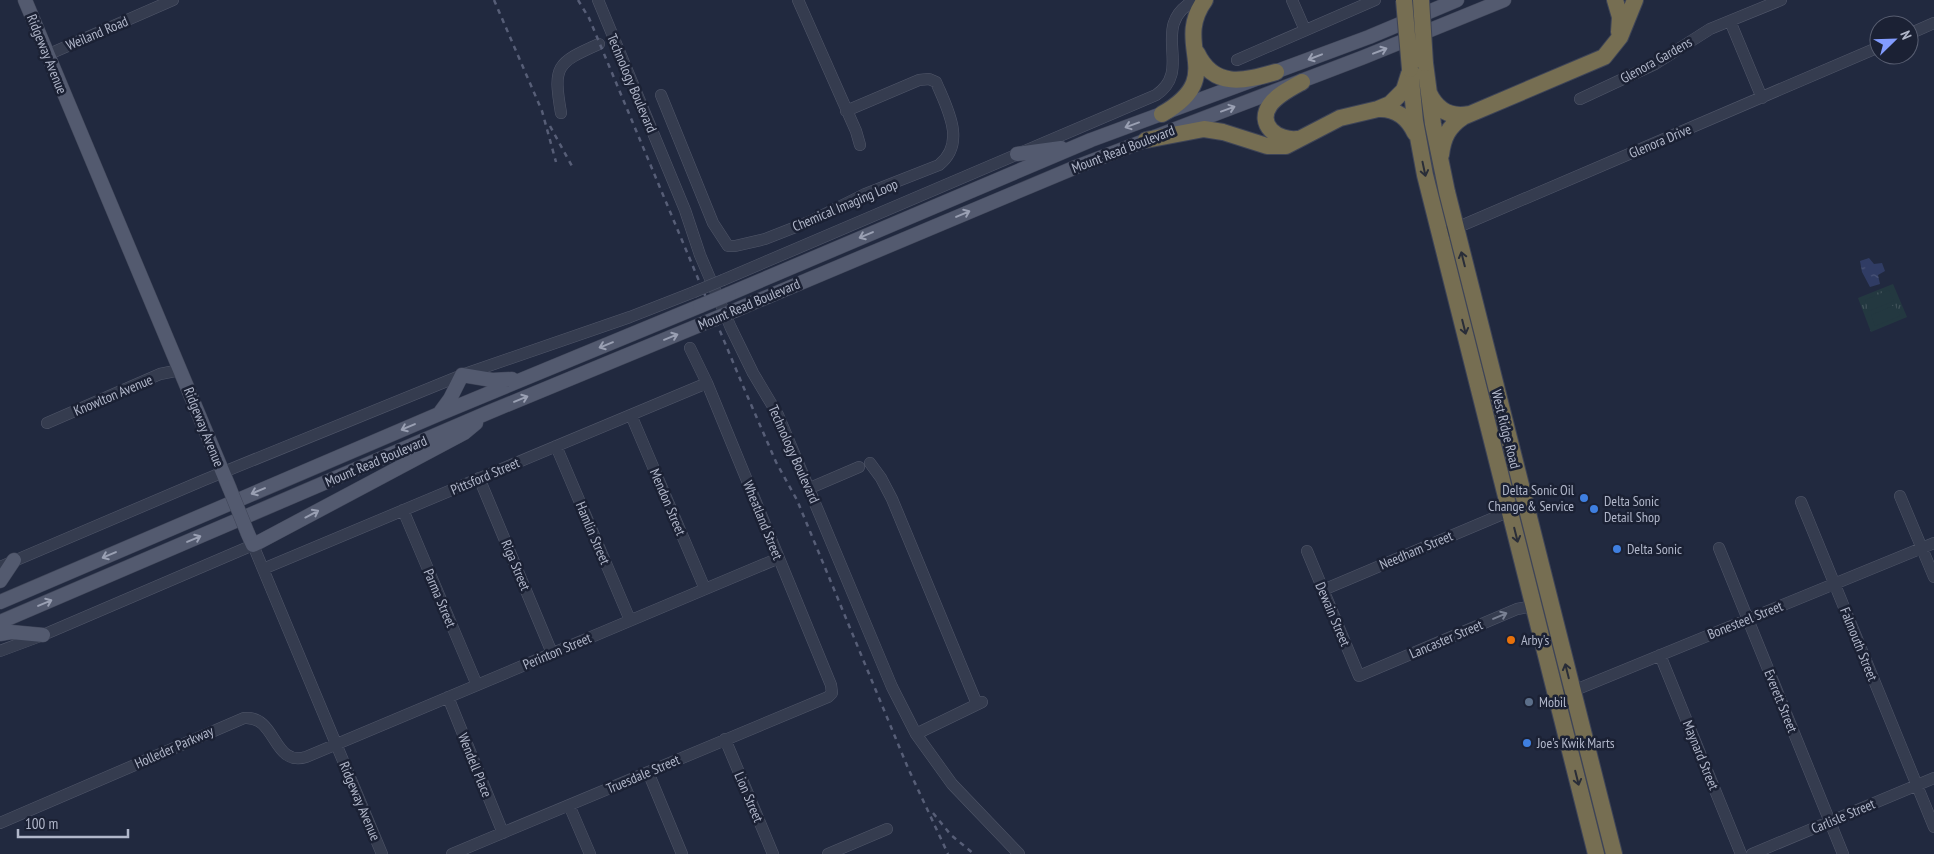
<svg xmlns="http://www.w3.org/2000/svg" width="1934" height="854" font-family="'PT Sans Narrow',sans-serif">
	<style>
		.park { fill: url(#park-tufts) }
		.garden { fill: #233840 }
		.water { fill: url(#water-ripples) }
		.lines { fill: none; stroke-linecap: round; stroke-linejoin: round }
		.minor-casing { stroke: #51576a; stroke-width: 12 }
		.major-casing { stroke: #3f4558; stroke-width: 15 }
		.highway-casing { stroke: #3e4457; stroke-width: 18 }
		.minor { stroke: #353c4f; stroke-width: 11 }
		.major { stroke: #535a6f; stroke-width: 14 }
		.highway { stroke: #766e52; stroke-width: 16 }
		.rail { stroke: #575e77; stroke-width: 2.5; stroke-dasharray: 5 5; stroke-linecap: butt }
		.minor-bridge-casing { stroke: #51576a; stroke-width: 12; stroke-linecap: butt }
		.major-bridge-casing { stroke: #3f4558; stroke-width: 15; stroke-linecap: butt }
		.highway-bridge-casing { stroke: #3e4457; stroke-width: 18; stroke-linecap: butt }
		.minor-bridge { stroke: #353c4f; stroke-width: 11 }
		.major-bridge { stroke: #535a6f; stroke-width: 14 }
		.highway-bridge { stroke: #766e52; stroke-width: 16 }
		.oneway { stroke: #9aa0b3 }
		.oneway2 { stroke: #292d38 }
		.oneway3 { stroke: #798093 }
		.shop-dot { fill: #3f7fe0; stroke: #1b2134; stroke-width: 2 }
		.food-dot { fill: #e8710a; stroke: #1b2134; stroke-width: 2 }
		.service-dot { fill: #5c6f8a; stroke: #1b2134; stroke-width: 2 }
		.labels { text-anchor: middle; stroke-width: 5; stroke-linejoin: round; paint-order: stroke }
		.street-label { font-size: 14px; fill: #b1b7ca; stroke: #1b2134 }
		.poi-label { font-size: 14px; fill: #b1b7ca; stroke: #1b2134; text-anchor: start }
	</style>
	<defs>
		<pattern id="park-tufts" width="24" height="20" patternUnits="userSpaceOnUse" patternTransform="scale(1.25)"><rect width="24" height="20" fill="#233840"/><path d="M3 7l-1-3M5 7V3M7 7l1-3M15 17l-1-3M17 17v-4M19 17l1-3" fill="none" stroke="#41535a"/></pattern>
		<pattern id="water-ripples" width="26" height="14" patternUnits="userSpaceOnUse" patternTransform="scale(1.25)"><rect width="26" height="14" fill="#303c64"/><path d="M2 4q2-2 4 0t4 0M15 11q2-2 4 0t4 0" fill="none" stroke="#4c5679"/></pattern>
	</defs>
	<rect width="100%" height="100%" fill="#21293f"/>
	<!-- park -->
	<path class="park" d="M1893,284L1907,317L1871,332L1858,298Z"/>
	<!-- garden -->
	<path class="garden" d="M1889,290L1894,301L1869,311L1865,300Z
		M1895,305L1900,316L1875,326L1871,315Z"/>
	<!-- water -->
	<path class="water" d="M1869,258L1874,264L1882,263L1885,271L1878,275L1880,284L1870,287L1862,272L1860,261Z"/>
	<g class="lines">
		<!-- minor casing -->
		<g class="minor-casing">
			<path id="minor" d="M598,0L685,210L700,255L731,328L753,373L778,415L892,687L916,734L952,784L1019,854
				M798,0L856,131L860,145
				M1292,0L1305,30
				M1730,21L1762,98
				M1909,34L1934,23
				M47,55L173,0
				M1237,60L1375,0
				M661,95L713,223L728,246H735L765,239L811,221L865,194L939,165C967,143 947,108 936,82L929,79L919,80L846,111
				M1580,99L1655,64L1710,29L1781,0
				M561,113C553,66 556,63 599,44
				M1449,231L1879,47
				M723,280L1156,95C1195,69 1147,26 1195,0
				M631,415L705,589
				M47,423L160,374L180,370
				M556,446L630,620
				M870,463L881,478L892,499L977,704
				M479,478L552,653
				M810,488L859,467
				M1900,496L1934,577
				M1801,502L1934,827
				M403,510L477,685
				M1719,548L1843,854
				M1307,551L1359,676L1517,609L1534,606
				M0,567L204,480L462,375L630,317L694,292
				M263,569L707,383
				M1323,590L1510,511
				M0,651L43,635L253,545L382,854
				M1660,655L1741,854
				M1568,693L1934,543
				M448,697L503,833
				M916,734L982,702
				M725,739L773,854
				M648,772L682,854
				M569,805L590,854
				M0,823L244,718C277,715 272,767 306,757L779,558
				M452,854L828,697L832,693L831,685L707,383L690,348
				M828,854L887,829
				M1752,854L1934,778"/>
		</g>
		<!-- major casing -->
		<g class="major-casing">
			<path id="major" d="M25,0L229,487
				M1017,154L1061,148
				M729,294L1091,140L1369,37L1457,0
				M736,310L1076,167L1364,57L1504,0
				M439,414L450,399L462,375L492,380L512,379
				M248,534L253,545L261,541L464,433L476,423
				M0,581L14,560
				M0,602L439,414L700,306
				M0,622L487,413L707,322
				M0,634L11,632L43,635"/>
		</g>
		<!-- highway casing -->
		<g class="highway-casing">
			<path id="highway" d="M1615,0L1620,17L1619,32
				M1197,53C1214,89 1244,81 1276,72
				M1425,63L1433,124L1447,192L1614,854
				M1410,69L1415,121L1425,175L1596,854
				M1429,93C1437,110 1450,118 1469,114
				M1378,109C1396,108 1408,118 1415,133
				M1162,114C1229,76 1171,47 1205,0
				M1297,139C1278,141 1256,125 1270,105C1277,95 1291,88 1302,82
				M1146,140L1204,129L1223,132L1267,146H1286L1340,118L1378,109L1390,104L1404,90L1409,74
				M1441,155C1443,138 1448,127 1463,117L1604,57L1620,37L1635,0"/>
		</g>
		<!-- minor -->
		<use href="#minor" class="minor"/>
		<!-- major -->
		<use href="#major" class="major"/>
		<!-- highway -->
		<use href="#highway" class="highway"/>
		<!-- rail -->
		<path class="rail" d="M494,0L542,111L556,162
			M578,0L589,18L743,386L776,462L797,500L908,768L948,854
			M550,126L573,168
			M933,813L951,835L974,854"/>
		<!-- minor-bridge casing -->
		<g class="minor-bridge-casing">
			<path id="minor-bridge" d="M694,292L723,280"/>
		</g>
		<!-- major-bridge casing -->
		<g class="major-bridge-casing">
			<path id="major-bridge" d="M700,306L729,294
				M707,322L736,310
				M229,487L248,534"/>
		</g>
		<!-- highway-bridge casing -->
		<g class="highway-bridge-casing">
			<path id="highway-bridge" d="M1404,0L1410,69
				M1421,0L1425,63"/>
		</g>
		<!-- minor-bridge -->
		<use href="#minor-bridge" class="minor-bridge"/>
		<!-- major-bridge -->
		<use href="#major-bridge" class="major-bridge"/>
		<!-- highway-bridge -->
		<use href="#highway-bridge" class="highway-bridge"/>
	</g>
	<!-- one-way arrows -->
	<defs><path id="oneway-shaft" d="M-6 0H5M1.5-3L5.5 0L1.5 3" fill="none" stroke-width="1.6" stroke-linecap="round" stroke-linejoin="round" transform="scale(1.25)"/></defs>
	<g class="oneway">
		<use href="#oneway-shaft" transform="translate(1380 51) rotate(-21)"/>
		<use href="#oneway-shaft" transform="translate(1315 57) rotate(159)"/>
		<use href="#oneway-shaft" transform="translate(1228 109) rotate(-20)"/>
		<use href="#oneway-shaft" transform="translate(1132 125) rotate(160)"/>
		<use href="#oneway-shaft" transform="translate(963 214) rotate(-23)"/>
		<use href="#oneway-shaft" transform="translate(866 235) rotate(157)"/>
		<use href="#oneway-shaft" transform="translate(671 337) rotate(-22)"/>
		<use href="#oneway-shaft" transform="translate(606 345) rotate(158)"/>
		<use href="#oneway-shaft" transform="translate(521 399) rotate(-22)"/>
		<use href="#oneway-shaft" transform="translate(408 427) rotate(157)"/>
		<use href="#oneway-shaft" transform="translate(258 491) rotate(157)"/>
		<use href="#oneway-shaft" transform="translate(312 514) rotate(-28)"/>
		<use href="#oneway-shaft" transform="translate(194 539) rotate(-23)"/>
		<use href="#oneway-shaft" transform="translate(109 555) rotate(157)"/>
		<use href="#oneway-shaft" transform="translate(45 603) rotate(-23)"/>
	</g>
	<g class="oneway2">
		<use href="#oneway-shaft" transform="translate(1424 169) rotate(78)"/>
		<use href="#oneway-shaft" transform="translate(1463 259) rotate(-104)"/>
		<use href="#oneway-shaft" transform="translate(1464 327) rotate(76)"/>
		<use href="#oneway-shaft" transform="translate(1516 535) rotate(76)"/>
		<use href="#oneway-shaft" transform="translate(1567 671) rotate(-104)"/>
		<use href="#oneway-shaft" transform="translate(1577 778) rotate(76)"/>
	</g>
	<use class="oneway3" href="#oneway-shaft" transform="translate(1500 616) rotate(-23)"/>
	<!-- markers -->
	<g class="shop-dot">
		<circle cx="1584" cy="498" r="5"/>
		<circle cx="1594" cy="509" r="5"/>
		<circle cx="1617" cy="549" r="5"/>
		<circle cx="1527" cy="743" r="5"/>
	</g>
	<circle class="food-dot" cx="1511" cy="640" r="5"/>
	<circle class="service-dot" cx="1529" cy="702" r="5"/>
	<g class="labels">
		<!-- street labels -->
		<g class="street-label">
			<text transform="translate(97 33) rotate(-23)" y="5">Weiland Road</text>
			<text transform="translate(47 54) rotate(68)" y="5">Ridgeway Avenue</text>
			<text transform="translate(1656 60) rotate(-29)" y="5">Glenora Gardens</text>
			<text transform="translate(632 83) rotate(67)" y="5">Technology Boulevard</text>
			<text transform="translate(1660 141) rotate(-23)" y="5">Glenora Drive</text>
			<text transform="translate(1123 149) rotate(-21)" y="5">Mount Read Boulevard</text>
			<text transform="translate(845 205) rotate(-23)" y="5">Chemical Imaging Loop</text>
			<text transform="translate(749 304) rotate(-23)" y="5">Mount Read Boulevard</text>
			<text transform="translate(113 395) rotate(-23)" y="5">Knowlton Avenue</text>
			<text transform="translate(204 427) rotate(68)" y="5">Ridgeway Avenue</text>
			<text transform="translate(1506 429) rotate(76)" y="5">West Ridge Road</text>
			<text transform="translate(794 454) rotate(66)" y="5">Technology Boulevard</text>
			<text transform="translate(376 461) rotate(-23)" y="5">Mount Read Boulevard</text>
			<text transform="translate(485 476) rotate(-23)" y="5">Pittsford Street</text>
			<text transform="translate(668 502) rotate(67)" y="5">Mendon Street</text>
			<text transform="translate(763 520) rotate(68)" y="5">Wheatland Street</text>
			<text transform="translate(593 533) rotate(67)" y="5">Hamlin Street</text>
			<text transform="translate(1416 550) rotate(-23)" y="5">Needham Street</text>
			<text transform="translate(516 565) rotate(67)" y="5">Riga Street</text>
			<text transform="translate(440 598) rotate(67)" y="5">Parma Street</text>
			<text transform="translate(1333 614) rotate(67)" y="5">Dewain Street</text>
			<text transform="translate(1745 620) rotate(-22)" y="5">Bonesteel Street</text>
			<text transform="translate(1446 639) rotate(-23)" y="5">Lancaster Street</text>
			<text transform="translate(1859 644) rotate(68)" y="5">Falmouth Street</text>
			<text transform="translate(557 651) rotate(-23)" y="5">Perinton Street</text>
			<text transform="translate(1781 701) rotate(68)" y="5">Everett Street</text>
			<text transform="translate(174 747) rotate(-24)" y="5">Holleder Parkway</text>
			<text transform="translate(1701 755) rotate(68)" y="5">Maynard Street</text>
			<text transform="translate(475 765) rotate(68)" y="5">Wendell Place</text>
			<text transform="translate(643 774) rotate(-23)" y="5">Truesdale Street</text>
			<text transform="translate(749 797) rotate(67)" y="5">Lion Street</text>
			<text transform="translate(360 801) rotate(67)" y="5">Ridgeway Avenue</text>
			<text transform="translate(1843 816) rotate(-23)" y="5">Carlisle Street</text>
		</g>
		<!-- poi labels -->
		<g class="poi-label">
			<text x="1574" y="495" text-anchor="end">Delta Sonic Oil<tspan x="1574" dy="16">Change &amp; Service</tspan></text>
			<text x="1604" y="506">Delta Sonic<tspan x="1604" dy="16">Detail Shop</tspan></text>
			<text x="1627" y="554">Delta Sonic</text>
			<text x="1521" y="645">Arby's</text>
			<text x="1539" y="707">Mobil</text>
			<text x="1537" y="748">Joe's Kwik Marts</text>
		</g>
	</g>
	<!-- north arrow -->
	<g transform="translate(1894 40) rotate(67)"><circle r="24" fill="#1b2134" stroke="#575d70"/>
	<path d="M0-4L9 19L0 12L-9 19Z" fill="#829cff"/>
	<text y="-8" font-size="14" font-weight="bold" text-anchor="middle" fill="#b1b7ca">N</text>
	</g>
	<!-- scale -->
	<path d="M18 829v8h110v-8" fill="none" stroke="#b1b7ca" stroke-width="2.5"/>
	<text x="25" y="829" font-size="15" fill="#b1b7ca" stroke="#1b2134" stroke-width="4" paint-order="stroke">100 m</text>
</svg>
